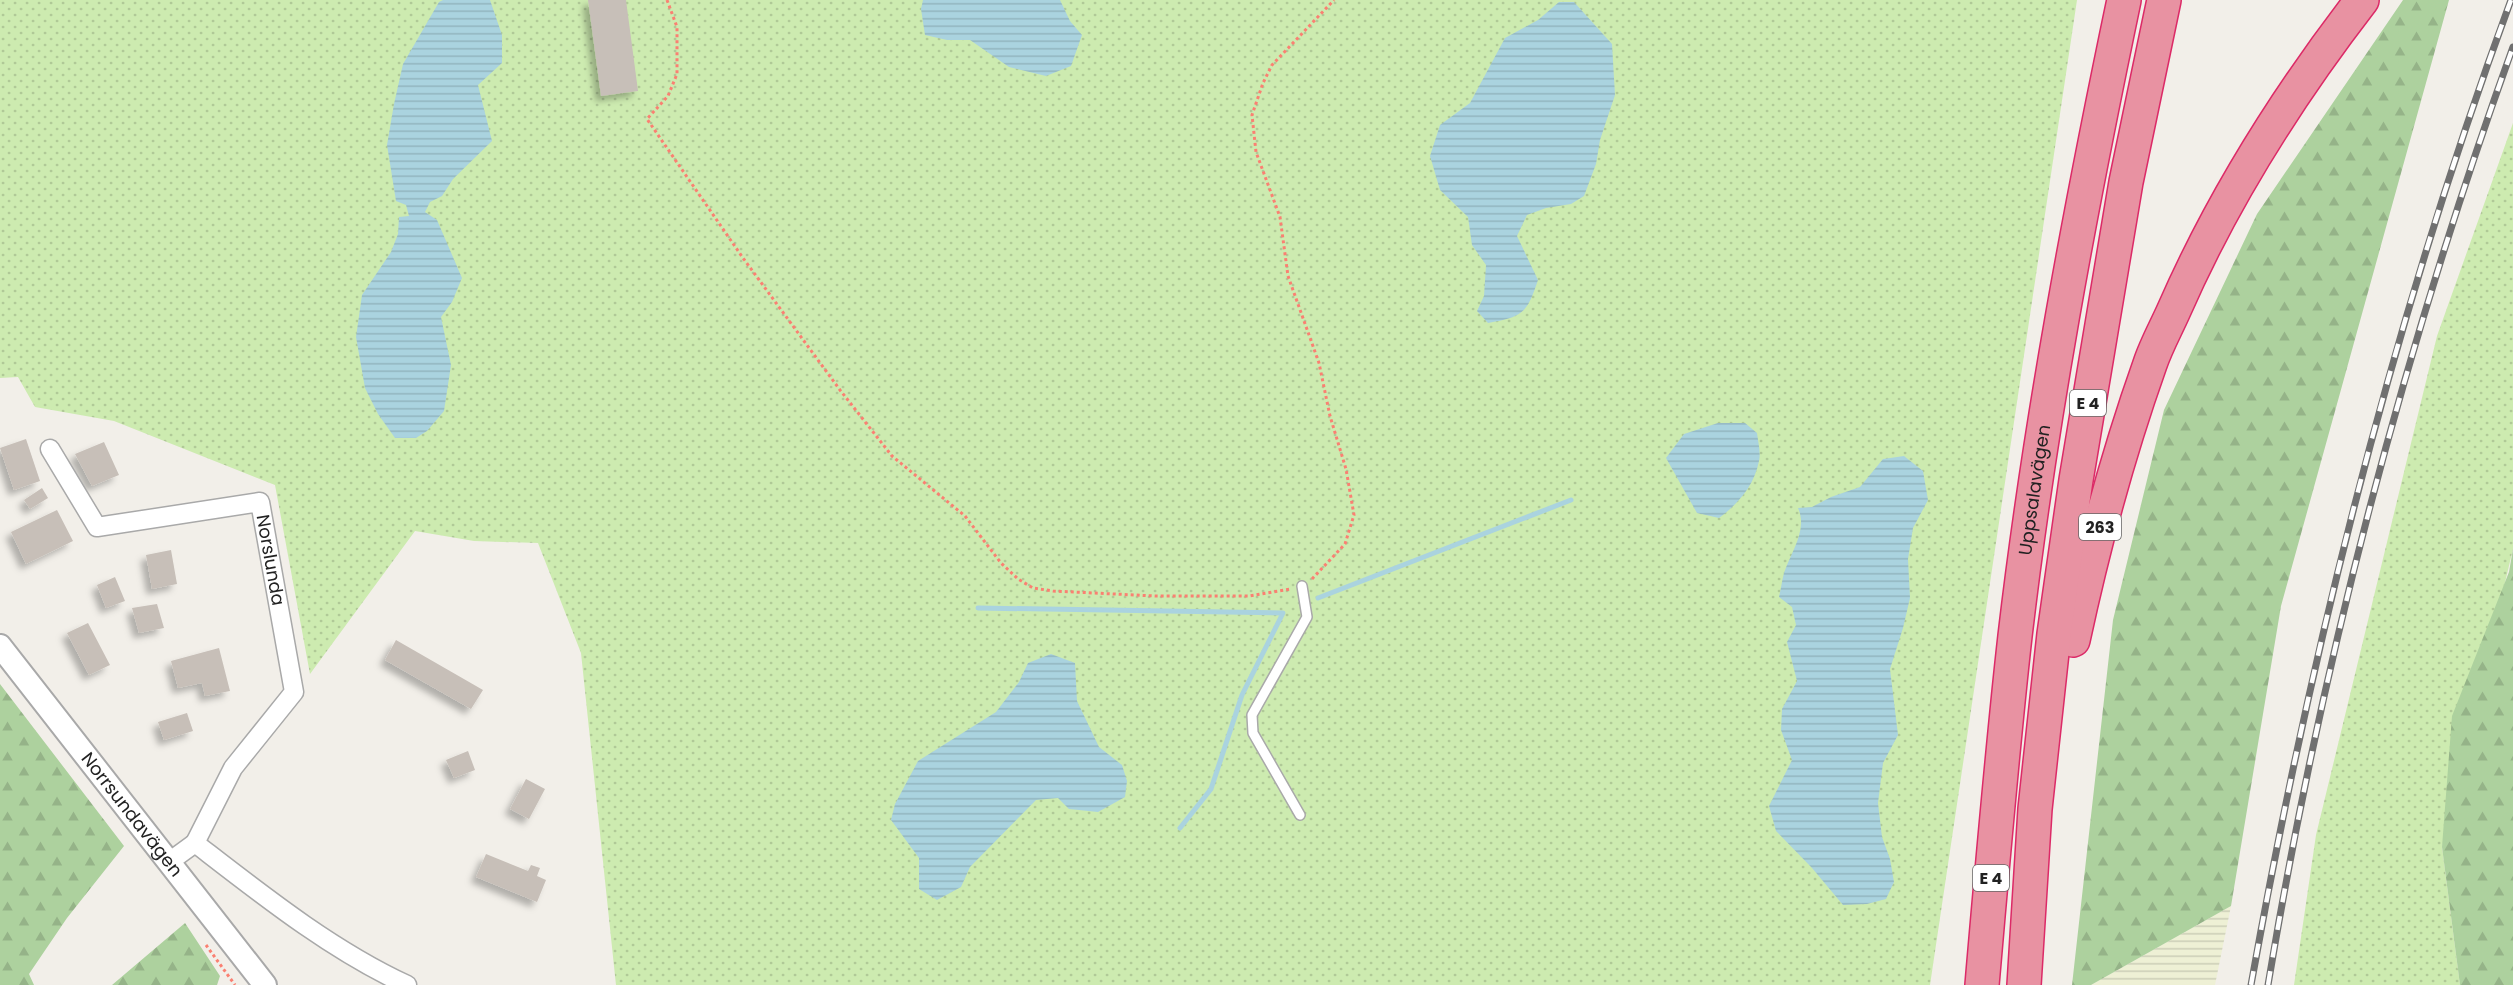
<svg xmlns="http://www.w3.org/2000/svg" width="2513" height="985" font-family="Poppins,sans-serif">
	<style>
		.farmland { fill: url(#farmland-rules) }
		.grass { fill: url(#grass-dots) }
		.forest { fill: url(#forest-firs) }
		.water { fill: url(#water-rules) }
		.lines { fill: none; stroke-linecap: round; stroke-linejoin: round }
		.stream { stroke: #aad3df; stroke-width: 5 }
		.building { fill: #c7bfb8; filter: url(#shadow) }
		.service-casing { stroke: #a9a9a9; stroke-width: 12 }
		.minor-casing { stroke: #a9a9a9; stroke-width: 21 }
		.tertiary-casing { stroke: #a9a9a9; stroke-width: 26 }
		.motorway-casing { stroke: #dc2a67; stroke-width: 36 }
		.path { stroke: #fa8072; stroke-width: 3; stroke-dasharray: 3 3; stroke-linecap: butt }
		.service { stroke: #fff; stroke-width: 9 }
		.minor { stroke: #fff; stroke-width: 18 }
		.tertiary { stroke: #fff; stroke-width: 22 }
		.motorway { stroke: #e892a2; stroke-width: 33 }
		.rail-casing { stroke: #707070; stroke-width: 7 }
		.rail { stroke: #fff; stroke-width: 4.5; stroke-dasharray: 14; stroke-linecap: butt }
		.labels { text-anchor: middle; stroke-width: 6; stroke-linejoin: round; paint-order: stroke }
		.shield { fill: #fff; stroke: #646464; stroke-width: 1.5 }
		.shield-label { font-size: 16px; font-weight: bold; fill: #222 }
		.street-label { font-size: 18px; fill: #222; stroke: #fff }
	</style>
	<defs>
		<pattern id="farmland-rules" width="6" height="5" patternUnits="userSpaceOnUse" patternTransform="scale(1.5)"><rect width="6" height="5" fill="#eef0d5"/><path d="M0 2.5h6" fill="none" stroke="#ccceb7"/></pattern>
		<pattern id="grass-dots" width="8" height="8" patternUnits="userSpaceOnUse" patternTransform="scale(1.5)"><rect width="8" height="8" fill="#cdebb0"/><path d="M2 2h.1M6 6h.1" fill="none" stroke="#b0c997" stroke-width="1.8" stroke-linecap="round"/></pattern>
		<pattern id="forest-firs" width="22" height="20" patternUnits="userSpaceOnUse" patternTransform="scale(1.5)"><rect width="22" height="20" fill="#add19e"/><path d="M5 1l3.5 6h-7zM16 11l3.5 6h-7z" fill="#95b388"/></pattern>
		<pattern id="water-rules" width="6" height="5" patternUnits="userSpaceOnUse" patternTransform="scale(1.5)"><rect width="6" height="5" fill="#aad3df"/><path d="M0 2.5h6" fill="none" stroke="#92b5bf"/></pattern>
		<filter id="shadow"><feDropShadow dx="-5.5" dy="5.5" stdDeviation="3" flood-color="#0004"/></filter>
	</defs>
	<rect width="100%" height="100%" fill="#f2efe9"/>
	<!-- farmland -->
	<path class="farmland" d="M2231,906L2215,985H2091Z"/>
	<!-- grass -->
	<path class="grass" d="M0,0H2077L1930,985H616L581,653L538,543L474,541L415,531L310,674L275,485L114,421L35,407L18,377L0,378Z
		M2513,123V549L2442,847L2460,985H2294L2316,835L2437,336Z"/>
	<!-- forest -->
	<path class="forest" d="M2403,0H2449L2281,606L2231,906L2091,985H2072L2113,620L2164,410L2257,214Z
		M2513,549V985H2460L2442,847L2452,716L2509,572Z
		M0,684L124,846L67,918L29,974L34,985H0Z
		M185,923L220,976L217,985H112Z"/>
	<!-- water -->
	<path class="water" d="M443,0H490L502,35V63L478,85L492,141L453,179L442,196L430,202L425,212L437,220L462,278L452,302L441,317L451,365L444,411L427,431L416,438H395L378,414L365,388L356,337L362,295L391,252L398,234L399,217L409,216L406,205L396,201L387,145L394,104L403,64L439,2Z
		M923,0H1060L1070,21L1082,35L1071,66L1046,76L1009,67L970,40H947L925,35L921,9Z
		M1559,2H1574L1612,44L1615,95L1600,140L1596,164L1584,196L1571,204L1546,208L1527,215L1517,236L1538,280C1527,313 1523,317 1488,323L1477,311L1484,296L1486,265L1472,245L1468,217L1440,190L1430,156L1440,125L1470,103L1505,38L1538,20Z
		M1718,423H1745L1757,433C1758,441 1761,453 1759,461C1754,486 1738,504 1719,518L1697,513L1666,458L1684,434Z
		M1904,456L1923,471L1928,500L1913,528L1908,559L1910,598L1903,628L1890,669L1898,735L1883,763L1878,803L1882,837L1890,859L1894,882L1886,899L1867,904L1843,905L1812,868L1776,831L1769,806L1792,760L1781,730L1782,709L1797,681L1787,642L1796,625L1792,607L1779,597C1781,589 1782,580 1784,573C1791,552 1808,530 1798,508L1812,507L1831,497L1860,487L1883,459Z
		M1051,654L1075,663L1077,701L1099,747L1122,765L1127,781L1125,797L1098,812L1069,809L1058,798L1036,800L970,867L961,887L937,900L919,889V858L891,820L895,804L918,761L996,712L1019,682L1028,663Z"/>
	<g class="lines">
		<!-- stream -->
		<path class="stream" d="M1318,598L1571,500
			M978,608L1283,613L1242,695L1211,789L1180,828"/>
	</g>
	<!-- building -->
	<path class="building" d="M588,0H626L638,91L601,96Z
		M26,439L40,481L14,490L0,448Z
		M104,442L119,475L92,486L75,454Z
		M42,488L48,498L30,509L24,500Z
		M57,510L73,541L26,564L11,532Z
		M171,550L177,584L152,589L146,555Z
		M115,577L125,601L106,608L97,585Z
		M157,604L164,628L139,633L132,608Z
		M88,623L110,665L89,675L67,633Z
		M396,640L483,690L471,709L385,660Z
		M219,648L230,691L205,696L202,683L178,688L171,661Z
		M187,713L193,731L164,740L158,722Z
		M468,751L475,770L454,778L446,760Z
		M526,779L545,789L529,819L510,809Z
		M486,854L528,871L531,865L540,868L537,876L546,880L537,902L476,877Z"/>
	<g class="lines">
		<!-- service casing -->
		<g class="service-casing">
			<path id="service" d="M1300,815L1253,733L1252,715L1307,617L1302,586"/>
		</g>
		<!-- minor casing -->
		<g class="minor-casing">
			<g id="minor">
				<path id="s1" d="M50,449L97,527L260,502L294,692L233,768L195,843"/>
				<path d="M169,862L195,843C261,894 331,950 407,985"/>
			</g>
		</g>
		<!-- tertiary casing -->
		<g class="tertiary-casing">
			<g id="tertiary">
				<path id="s2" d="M0,646L265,985"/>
			</g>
		</g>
		<!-- motorway casing -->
		<g class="motorway-casing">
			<g id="motorway">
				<path d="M2073,640C2093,547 2118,454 2150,364C2156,346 2166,328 2174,310C2223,198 2287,97 2362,0"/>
				<path id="s3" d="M1982,985C1992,869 2002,752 2015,636C2040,423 2080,210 2124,0"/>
				<path d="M2024,985L2035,809L2054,634L2076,480L2126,182L2164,0"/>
			</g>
		</g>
		<!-- path -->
		<path class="path" d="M667,0L677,27V74L668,96L647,119L743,258L840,390L892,456L965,516L1001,563L1018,579L1033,588L1053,591L1155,596H1249L1290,589
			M1312,579L1345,544L1354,515L1346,469L1330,416L1319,363L1288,276L1280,217L1256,152L1252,115L1263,83L1272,65L1334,0
			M206,945L235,985"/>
		<!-- service -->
		<use href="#service" class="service"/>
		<!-- minor -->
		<use href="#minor" class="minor"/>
		<!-- tertiary -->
		<use href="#tertiary" class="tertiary"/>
		<!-- motorway -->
		<use href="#motorway" class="motorway"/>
		<!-- rail casing -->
		<g class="rail-casing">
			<path id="rail" d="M2251,985C2311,650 2393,319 2511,0
				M2268,985C2321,666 2403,351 2513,47"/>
		</g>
		<!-- rail -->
		<use href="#rail" class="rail"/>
	</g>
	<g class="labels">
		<!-- shield labels -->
		<g class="shield">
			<rect x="2070" y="390" width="36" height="26" rx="4.5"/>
			<rect x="2079" y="514" width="42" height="26" rx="4.5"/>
			<rect x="1973" y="865" width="36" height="26" rx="4.5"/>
		</g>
		<g class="shield-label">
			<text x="2088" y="409">E 4</text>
			<text x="2100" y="533">263</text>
			<text x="1991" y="884">E 4</text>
		</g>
		<!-- street labels -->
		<g class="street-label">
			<text dy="6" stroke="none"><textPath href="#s3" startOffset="498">Uppsalavägen</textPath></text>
			<text dy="6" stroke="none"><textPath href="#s1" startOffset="315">Norslunda</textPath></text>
			<text dy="6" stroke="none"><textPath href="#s2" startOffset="214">Norrsundavägen</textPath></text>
		</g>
	</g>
</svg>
